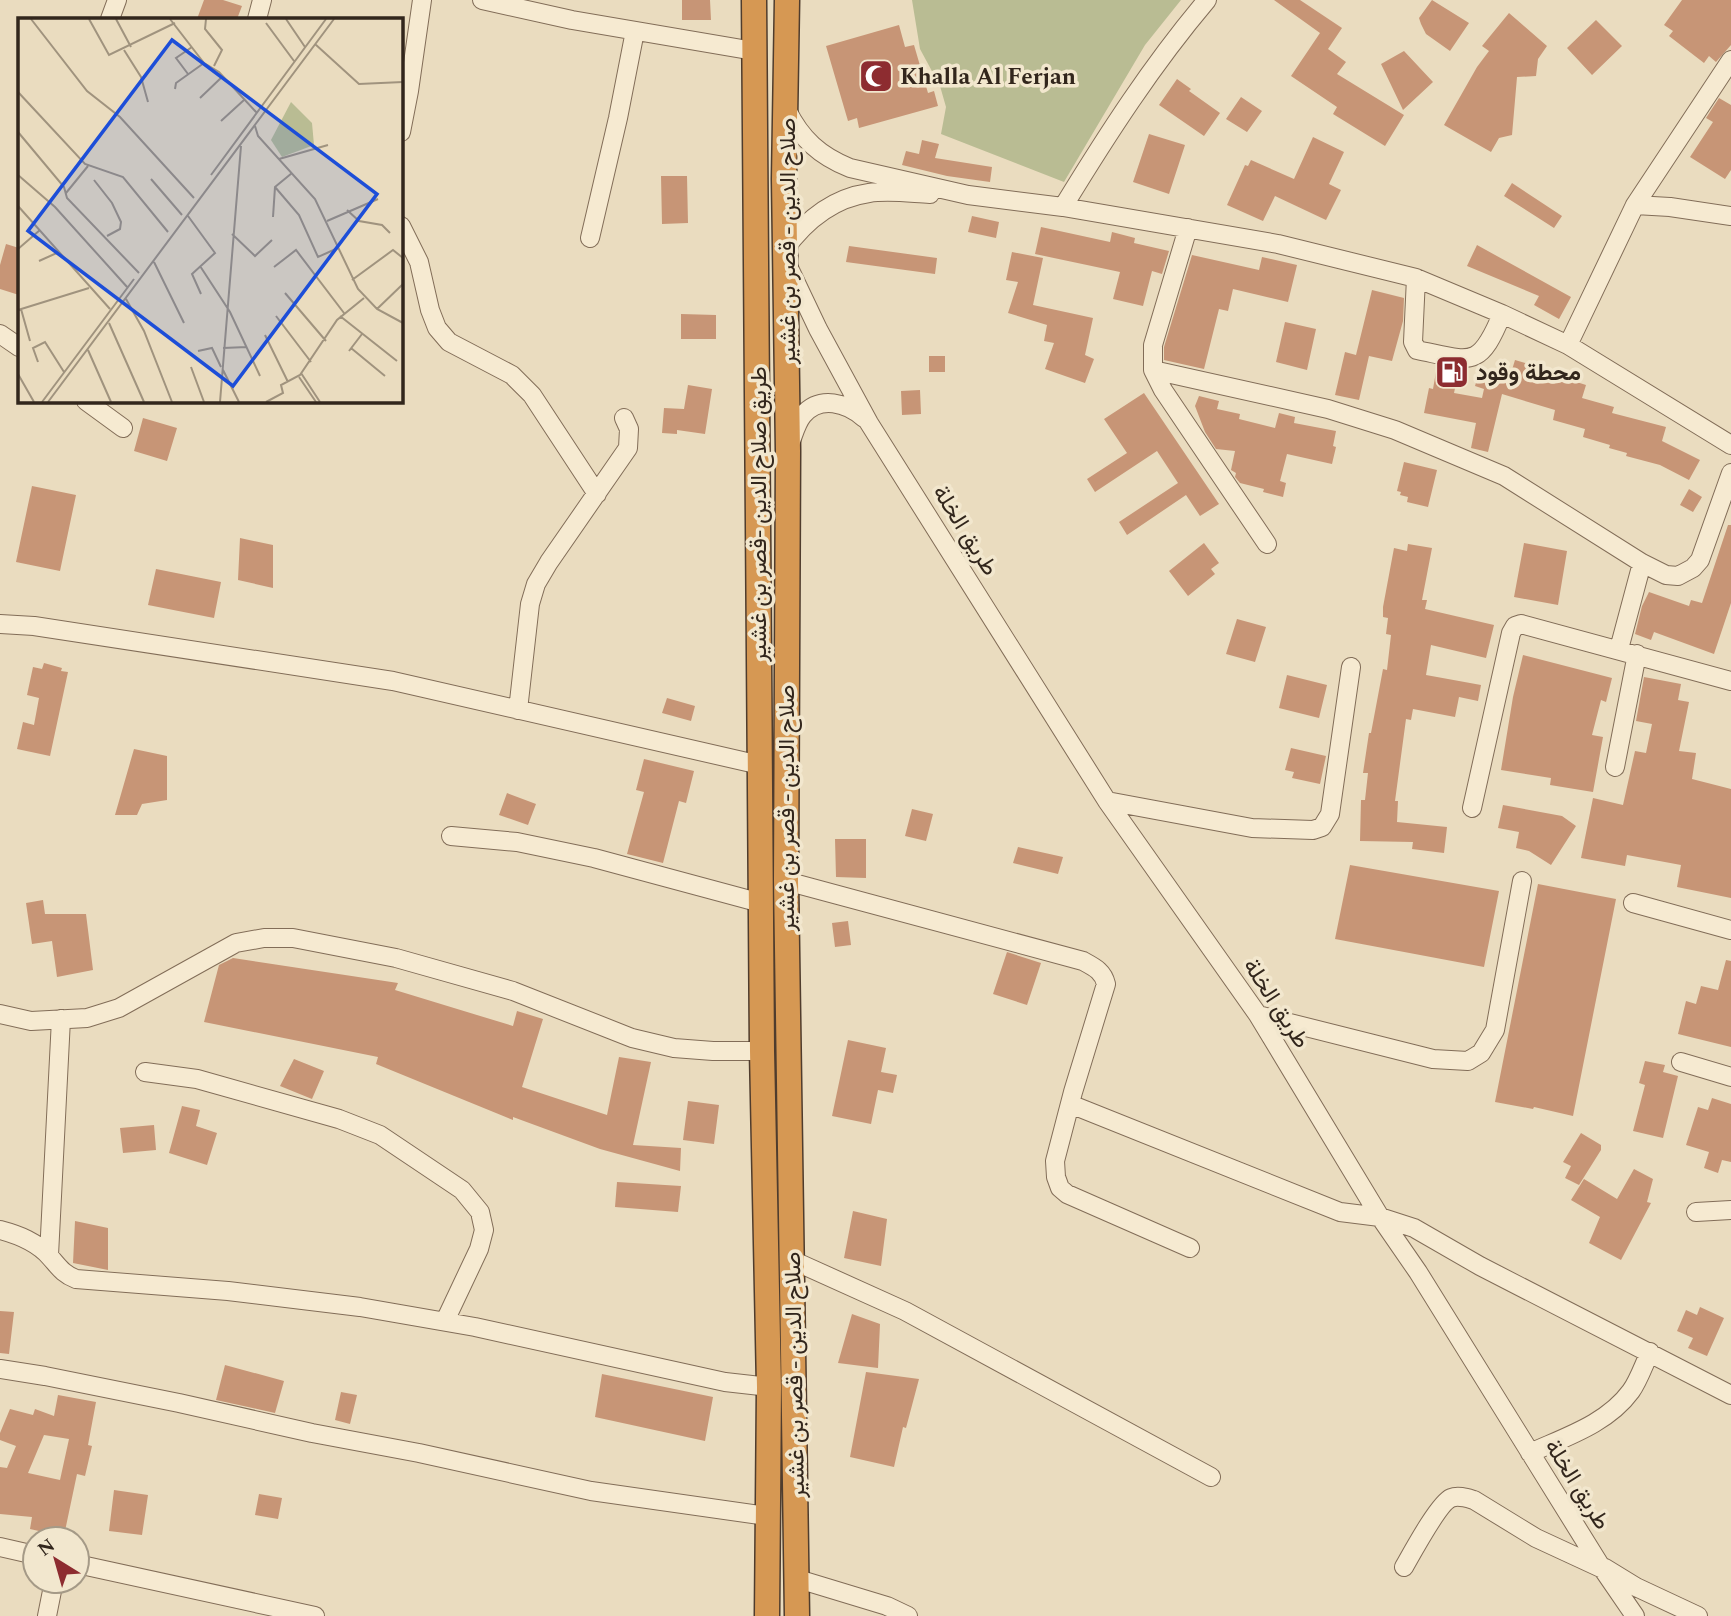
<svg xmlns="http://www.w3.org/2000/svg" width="1731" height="1616" font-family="Spectral,Vazirmatn,serif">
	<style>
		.cemetery { fill: #b9bc93 }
		.building { fill: #c79576; fill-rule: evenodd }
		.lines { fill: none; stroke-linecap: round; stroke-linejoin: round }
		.minor-casing { stroke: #826d58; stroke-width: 20 }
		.highway-casing { stroke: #4f3c2d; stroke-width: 27 }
		.minor { stroke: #f6ead1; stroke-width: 18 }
		.highway { stroke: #d69853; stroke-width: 24 }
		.labels { text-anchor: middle; stroke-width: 7; stroke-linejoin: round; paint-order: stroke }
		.poi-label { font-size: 23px; font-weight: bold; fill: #32261c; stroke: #f2e7ce; text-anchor: start }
		.street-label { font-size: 23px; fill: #32261c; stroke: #f2e7ce }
		.inset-road { fill: none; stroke: #a0937e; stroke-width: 2 }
		.view { fill: #1d4ed8; fill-opacity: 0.15; stroke: #1d4ed8; stroke-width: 3.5 }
		.inset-edge { fill: none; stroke: #32261c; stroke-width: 3.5 }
	</style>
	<rect width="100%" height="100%" fill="#eadcbf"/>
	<!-- cemetery -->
	<path class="cemetery" d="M912,0H1181L1145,45L1064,182L941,134L946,107L940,86L920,49Z"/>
	<!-- building -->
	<path class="building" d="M204,0H223L242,6L237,19H197Z
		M682,0H710L711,20H682Z
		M1274,0H1300L1342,28L1328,49L1346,62L1337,74L1404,115L1385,146L1333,114L1337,107L1291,76L1320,33Z
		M1432,0L1469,23L1450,51L1426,34L1421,24L1419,18Z
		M1682,0H1731V45L1716,62L1709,56L1704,63L1669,36L1673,31L1664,25Z
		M1509,13L1547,46L1538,59L1536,76L1517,77L1512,135L1499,138L1491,152L1444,125L1477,67L1489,51L1482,46Z
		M1596,20L1622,46L1592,75L1567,48Z
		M899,25L905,47L914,45L928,93L934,91L938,106L859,128L857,118L848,121L826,46Z
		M1404,51L1433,82L1403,110L1381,64Z
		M1177,79L1191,89L1189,91L1220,113L1204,136L1159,105Z
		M1241,97L1262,111L1247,132L1226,119Z
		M1719,98L1731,105V170L1725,179L1690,157L1713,122L1706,118Z
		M1149,134L1185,145L1169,194L1133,182Z
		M1313,137L1344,152L1329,184L1341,190L1326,220L1275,196L1263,221L1227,205L1245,165L1248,166L1251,160L1294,179Z
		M922,140L939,144L935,158L992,167L990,182L947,176L902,165L906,151L919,154Z
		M661,176H687L688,223L662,224Z
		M1512,183L1562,216L1554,228L1504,196Z
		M972,216L999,222L996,238L968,232Z
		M1041,227L1110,242L1112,232L1135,238L1134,243L1169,251L1162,274L1152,271L1143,306L1113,299L1120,272L1035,254Z
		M6,244L19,248V295L0,289V265Z
		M1477,245L1571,297L1559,319L1534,305L1539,296L1467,266Z
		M849,246L937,258L935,274L846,262Z
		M1012,252L1043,258L1033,305L1093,318L1085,355L1094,359L1085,383L1045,369L1054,343L1044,341L1047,325L1008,313L1018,282L1006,280Z
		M1192,255L1259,270L1262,257L1297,265L1288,302L1233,289L1228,311L1219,309L1204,369L1164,360V347Z
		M1372,290L1404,298L1403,321L1392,361L1369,356L1359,400L1335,395L1345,352L1356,355Z
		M681,314L716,315V339H681Z
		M1285,322L1316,329L1307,370L1276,362Z
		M929,356H945V372H929Z
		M1515,360L1565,375L1564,378L1586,385L1582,398L1614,407L1612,413L1666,427L1662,441L1700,460L1689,480L1660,465L1626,456L1627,453L1609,448L1610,445L1583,437L1585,429L1553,420L1555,410L1502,394L1488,452L1471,448L1476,423L1424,413L1429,388L1433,389L1437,366L1459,369L1454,393L1482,398L1484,389L1475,386L1478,376L1508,383Z
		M688,385L712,389L705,434L677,430V434L662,433L664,408L684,409Z
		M920,390L921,414L902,415L901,391Z
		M1144,393L1219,504L1200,516L1186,495L1127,535L1119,522L1178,483L1157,451L1095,492L1087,479L1127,453L1104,419Z
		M1199,396L1219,401L1217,409L1240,414L1239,419L1275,428L1279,413L1295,417L1294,423L1336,431L1333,446L1336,447L1332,464L1287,454L1280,481L1286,483L1283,497L1263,492L1264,489L1240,483L1235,477L1236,473L1231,470L1235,451L1216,449L1205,432L1195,406Z
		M143,418L177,428L167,461L134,451Z
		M1404,462L1437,470L1428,507L1407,502L1408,497L1400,495L1401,492L1397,491Z
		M32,486L76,495L60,571L16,562Z
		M1689,489L1702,497L1693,512L1680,505Z
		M1728,525H1731V603L1714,654L1654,632L1651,640L1635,634L1642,606L1649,592L1689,606L1691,600L1702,603Z
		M240,538L273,545V588L238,580Z
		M1204,543L1219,563L1211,569L1215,574L1188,596L1169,571Z
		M1524,543L1567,551L1558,605L1514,597Z
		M1408,544L1432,548L1422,600H1427L1425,609L1494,625L1486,658L1431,645L1426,675L1481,685L1478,701L1459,697L1455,717L1413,709L1411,720L1406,719L1395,801H1398L1397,822L1447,827L1444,853L1412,849L1413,842L1360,841L1361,800H1365L1368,773H1363L1369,733H1371L1383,669L1387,670L1391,635L1386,634L1388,618L1383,617V607L1394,548L1407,551Z
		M156,569L221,582L214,618L148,605Z
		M1237,619L1266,627L1255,662L1226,654Z
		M1523,655L1612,678L1606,702L1601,700L1592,735L1603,737L1593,792L1550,785L1551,778L1501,770L1513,697Z
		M44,663L62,668L61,671L68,672L50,756L17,749L23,722L34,725L39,698L27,695L33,667L42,669Z
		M1287,675L1327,685L1319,718L1279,708Z
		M1644,677L1681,684L1678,700L1689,702L1679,751L1696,753L1692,779L1731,789V898L1677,887L1681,865L1627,855L1625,866L1581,858L1593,798L1623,805L1635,751L1646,753L1652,724L1636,721Z
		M667,698L695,706L691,721L662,713Z
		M1291,748L1326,756L1320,784L1292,778L1294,772L1285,770Z
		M134,749L167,756V800L142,804L137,815H115Z
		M644,759L694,771L686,803L679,801L663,863L627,854L644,792L636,790Z
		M507,793L536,804L528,825L499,815Z
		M1503,805L1562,816L1576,826L1551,865L1529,851L1516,848L1519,832L1498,828Z
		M912,809L933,814L926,841L905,836Z
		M835,839H866V878L836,877Z
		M1018,847L1063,857L1058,874L1013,863Z
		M1350,865L1499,891L1484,967L1335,939Z
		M1538,884L1616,899L1573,1116L1534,1107L1533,1109L1495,1102Z
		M43,900L45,914H86L93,970L57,977L52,941L32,944L26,903Z
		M848,921L851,945L835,947L832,923Z
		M1007,952L1041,963L1027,1005L993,994Z
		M233,958L398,983L395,990L513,1026L517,1011L543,1019L522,1087L607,1115L619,1057L651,1062L633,1145L681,1148L680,1171L600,1149L513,1117V1120L376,1064L378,1057L204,1022L219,965Z
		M1726,960L1731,961V1047L1678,1034L1686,1001L1696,1004L1701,986L1718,990Z
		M848,1040L886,1048L881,1072L897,1075L893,1093L878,1090L871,1124L832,1116Z
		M294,1059L324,1071L312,1099L280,1086Z
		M1645,1061L1665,1065L1663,1072L1678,1076L1663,1138L1633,1131L1645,1085L1639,1083Z
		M1712,1098L1731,1104V1162L1722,1160L1718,1173L1704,1168L1709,1152L1686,1145L1698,1107L1708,1110Z
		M688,1101L719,1105L714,1144L683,1140Z
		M182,1106L200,1110L196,1126L217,1133L207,1165L169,1153Z
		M154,1125L156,1150L123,1153L120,1128Z
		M1581,1133L1601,1145V1150L1579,1185L1565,1178L1571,1166L1563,1162Z
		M1634,1169L1653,1179L1647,1202L1651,1203L1621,1260L1589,1243L1600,1217L1571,1200L1584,1179L1617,1199Z
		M617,1182L681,1186L678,1212L615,1207Z
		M853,1211L887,1219L881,1266L844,1258Z
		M75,1221L108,1228V1270L73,1263Z
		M1700,1307L1724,1318L1707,1356L1688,1348L1693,1338L1677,1331L1686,1310L1697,1315Z
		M0,1311L14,1312L9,1354L0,1353Z
		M852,1314L880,1324L878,1368L838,1363Z
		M225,1365L284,1381L275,1413L216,1400Z
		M866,1372L919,1379L906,1428L903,1427L894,1467L850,1457Z
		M602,1374L713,1397L705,1441L595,1417Z
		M341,1392L357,1395L350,1424L335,1420Z
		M58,1395L96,1402L88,1445L92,1446L85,1476L77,1474L65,1531L49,1528L48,1533L30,1529L32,1517L0,1514V1467L7,1468L16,1446L0,1440V1433L10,1409L33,1415L35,1409L54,1416ZM44,1435L69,1439L60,1480L28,1473Z
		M114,1490L148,1495L142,1535L109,1531Z
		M259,1494L282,1498L278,1519L255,1515Z"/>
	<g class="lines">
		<!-- minor casing -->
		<g class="minor-casing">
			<path id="minor" d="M482,0L572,20L754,51
				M110,19L117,0
				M257,19L262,0
				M787,110C801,139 820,156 850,168L968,195L1063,207L1278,244L1416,278L1502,314L1568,345L1731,445
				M401,132L409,91L422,0
				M1635,205L1670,207L1731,216
				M1063,207C1107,135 1152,65 1207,0
				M401,226L419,262L430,310L437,328L449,342L512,375L532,395L597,494
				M1188,228L1153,345V370L1163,390L1267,544
				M590,238L618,118L635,31
				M784,250C805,221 833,198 869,193C888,190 910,193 930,194
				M789,268L818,329L869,423L1107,801L1258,1015L1380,1217L1418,1272L1600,1565L1635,1616
				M1416,278L1413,342L1417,350C1471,361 1479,370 1502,314
				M0,334L19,347
				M1568,345L1635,205L1731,60
				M1153,370L1328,409L1395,430L1504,476L1642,563L1666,575L1678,576L1693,568L1700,560L1731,473
				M86,401L123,428
				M791,441C794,433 797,422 803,415C820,395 847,403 864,418
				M0,624L34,626L393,681L760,765
				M1619,649L1642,563
				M518,710L530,604L536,584L549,562L628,448L629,429L624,418
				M1615,767L1637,654
				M1107,801L1252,828L1313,830L1322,827L1330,814L1351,667
				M1472,808L1511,633L1515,626L1521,624L1731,681
				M451,836L517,842L594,858L761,903
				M786,881L1083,961C1094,967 1103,971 1106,984L1073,1092L1055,1161L1056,1177L1060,1188L1067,1194L1190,1248
				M1633,903L1731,930
				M0,1014L31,1021L87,1018L119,1008L236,943L264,938H293L396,958L513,991L632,1038L674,1048L713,1051H762
				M1258,1015L1433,1059L1468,1061L1481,1053L1495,1030L1522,881
				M1681,1062L1731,1077
				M145,1072L197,1079L339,1119L380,1135L462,1190L480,1212L484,1230L479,1249L445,1321
				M1070,1104L1340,1212L1380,1217L1414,1228L1480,1266L1731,1395
				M1696,1212L1731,1210
				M0,1230C19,1235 37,1242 50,1257C59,1267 63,1274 76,1279L228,1291L360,1307L475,1327L725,1382L769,1387
				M49,1255L61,1019
				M792,1260L905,1311L1211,1477
				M0,1369L45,1376L179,1403L312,1433L419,1453L591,1491L767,1516
				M1530,1453C1565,1437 1607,1424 1631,1391C1639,1380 1644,1364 1650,1352
				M0,1547L35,1555
				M77,1564L315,1616
				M1404,1567C1412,1553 1439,1503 1451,1498C1458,1495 1467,1498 1474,1500L1536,1538L1603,1569
				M1605,1568L1636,1587L1698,1616
				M798,1579L887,1606L908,1616
				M47,1616L54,1581"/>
		</g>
		<!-- highway casing -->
		<g class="highway-casing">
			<path id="highway" d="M754,0L762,1051L769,1387L767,1616
				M787,0L784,179L788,451L786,881L797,1616"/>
		</g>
		<!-- minor -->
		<use href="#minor" class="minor"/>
		<!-- highway -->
		<use href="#highway" class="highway"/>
	</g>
	<!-- icons -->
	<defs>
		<g id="mosque-square" transform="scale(1.75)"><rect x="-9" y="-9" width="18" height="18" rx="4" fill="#8d2c30" stroke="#f2e7ce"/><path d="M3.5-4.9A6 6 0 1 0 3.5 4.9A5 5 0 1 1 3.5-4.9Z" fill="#fff"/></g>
		<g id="fuel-square" transform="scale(1.75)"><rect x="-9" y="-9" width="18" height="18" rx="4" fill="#8d2c30" stroke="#f2e7ce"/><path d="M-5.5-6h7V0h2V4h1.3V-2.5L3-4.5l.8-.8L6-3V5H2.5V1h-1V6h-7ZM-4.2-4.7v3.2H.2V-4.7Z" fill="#fff"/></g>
	</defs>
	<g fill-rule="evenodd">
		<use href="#mosque-square" x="876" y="76"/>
		<use href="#fuel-square" x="1452" y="372"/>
	</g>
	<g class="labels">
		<!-- poi labels -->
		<g class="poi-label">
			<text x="900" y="84">Khalla Al Ferjan</text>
			<text x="1476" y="380">محطة وقود</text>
		</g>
		<!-- street labels -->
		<g class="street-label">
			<text transform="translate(787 241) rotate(-90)" y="8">صلاح الدين - قصر بن غشير</text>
			<text transform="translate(758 514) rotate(-90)" y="8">طريق صلاح الدين -قصر بن غشير</text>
			<text transform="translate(966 530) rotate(58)" y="8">طريق الخلة</text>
			<text transform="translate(786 808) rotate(-90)" y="8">صلاح الدين - قصر بن غشير</text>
			<text transform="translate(1277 1003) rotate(57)" y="8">طريق الخلة</text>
			<text transform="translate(794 1375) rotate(-91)" y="8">صلاح الدين - قصر بن غشير</text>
			<text transform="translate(1578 1484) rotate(58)" y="8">طريق الخلة</text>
		</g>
	</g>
	<!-- overview -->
	<g transform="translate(18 18)">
		<rect width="385" height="385" fill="#eadcbf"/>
		<path d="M273,84L294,105L296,127L264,139L253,122Z" fill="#b9bc93"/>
		<path class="inset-road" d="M13,1L69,73L102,99L176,180M71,1L91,37L157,5M98,1L113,29M152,1L186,45L201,54L239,95M188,1L187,11L204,32L196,48M268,1L287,29M248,5L276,43M297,26L341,66L385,64M106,32L123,59L130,84M170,56L158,40L174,29M157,71L158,65L186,45M0,74L67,146L105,159L150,214M182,80L205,58M203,103L226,82M237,108L240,118L297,181L340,271L359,291L385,305M0,114L46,169L49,180L121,255M261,141L310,127M0,157L37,189L110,270M193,157L308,1M133,161L164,197M76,162L94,185L103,204L102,211L89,218M257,169L281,197L300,239L320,230M48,175L70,148M0,188L92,291M329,192L341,203L364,207L372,215M170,198L197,235L174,256L183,276M255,199L257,169L274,155M309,203L360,181M214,216L237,238L254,222M0,231L22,212M21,243L41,234M136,244L166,305M182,248L212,294L242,358M256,249L278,232L326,295M334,262L375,232L385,240M267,275L308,323M108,281L126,313L154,384M3,291L12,323M359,291L385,266M0,292L71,270M258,298L293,344M322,298L379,343M91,305L126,384M247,317L270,364M205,330L229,329M333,330L367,358M70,332L93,384M180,333L194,330L203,349M331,333L344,316M20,344L15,330L27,324L46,354M173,349L186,384M205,352L221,384M283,355L302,384M0,356L16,384M281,359L298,384M24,384L116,261M30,384L316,1M202,384L223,128M248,384L265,375L263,367L282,357L319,302L346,280"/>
		<path class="view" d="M154,22L359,176L215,368L10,213Z"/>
		<rect width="385" height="385" class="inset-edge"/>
	</g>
	<!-- north arrow -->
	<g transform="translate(56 1560) rotate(323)"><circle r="33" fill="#f2e7ce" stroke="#a59a87" stroke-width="2"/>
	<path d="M0-5L12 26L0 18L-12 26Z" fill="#8d2c30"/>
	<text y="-10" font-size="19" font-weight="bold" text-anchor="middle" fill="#32261c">N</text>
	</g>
</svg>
